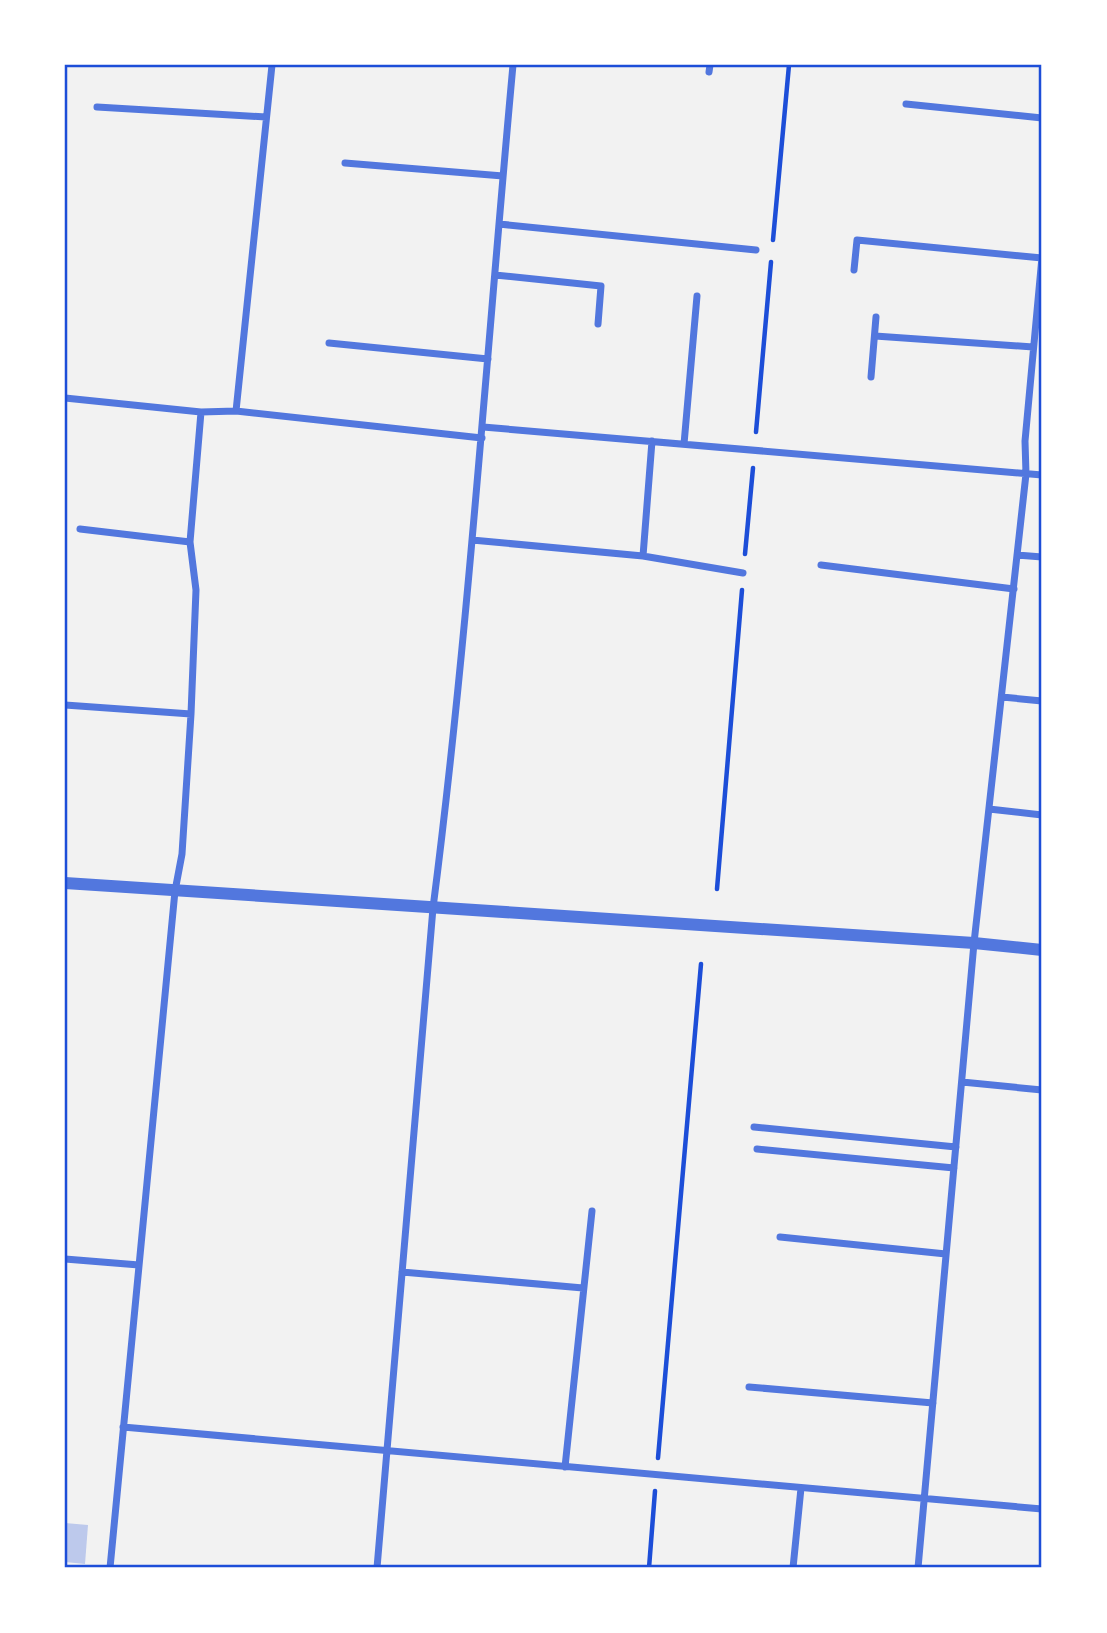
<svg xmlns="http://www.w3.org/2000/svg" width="1107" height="1633" font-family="'Open Sans',sans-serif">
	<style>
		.building { fill: #bdc9ec }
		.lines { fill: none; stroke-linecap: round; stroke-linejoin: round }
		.path { stroke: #1d4ed8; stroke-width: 4.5 }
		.minor { stroke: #5277de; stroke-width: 7 }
		.tertiary { stroke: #5277de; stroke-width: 12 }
		.neatline { fill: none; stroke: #1d4ed8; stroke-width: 2.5 }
	</style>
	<rect width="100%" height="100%" fill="#f2f2f2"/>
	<!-- building -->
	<path class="building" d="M65,1523L88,1525L85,1564L65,1562Z"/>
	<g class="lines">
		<!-- path -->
		<path class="path" d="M773,240L789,65
			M756,432L771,262
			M745,554L753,468
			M717,889L742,590
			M658,1458L701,964
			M649,1568L655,1491"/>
		<!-- minor -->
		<path class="minor" d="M709,72L710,65
			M906,104L1042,118
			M97,107L266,117
			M345,163L503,176
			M499,224L756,250
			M854,270L857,240L1042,258
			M495,275L601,286L598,324
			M875,336L1033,347
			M329,343L488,359
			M871,377L876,317
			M65,398L201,412L236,411L272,65
			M236,411L482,438
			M483,427L1042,475
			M684,444L697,296
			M80,529L190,542
			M472,540L643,556L743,573
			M1017,555L1042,557
			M643,556L652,441
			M821,565L1014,589
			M1002,697L1042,701
			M65,705L191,714
			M989,809L1042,815
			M962,1082L1042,1090
			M754,1127L956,1147
			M757,1149L954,1168
			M780,1237L946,1254
			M65,1259L139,1265
			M402,1272L583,1288
			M749,1387L933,1403
			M123,1427L1042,1509
			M565,1467L592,1211
			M110,1568L175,891L182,854L191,714L196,590L190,542L201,412
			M377,1568L433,908C469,628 487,346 513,65
			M793,1568L801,1488
			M918,1568L974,943L1026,474L1025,441L1042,257"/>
		<!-- tertiary -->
		<path class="tertiary" d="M65,883L974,943L1042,950"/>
	</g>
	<!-- border -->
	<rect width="1107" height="1633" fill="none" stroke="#ffffff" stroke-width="133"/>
	<rect x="66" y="66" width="974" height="1500" class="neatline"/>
</svg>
